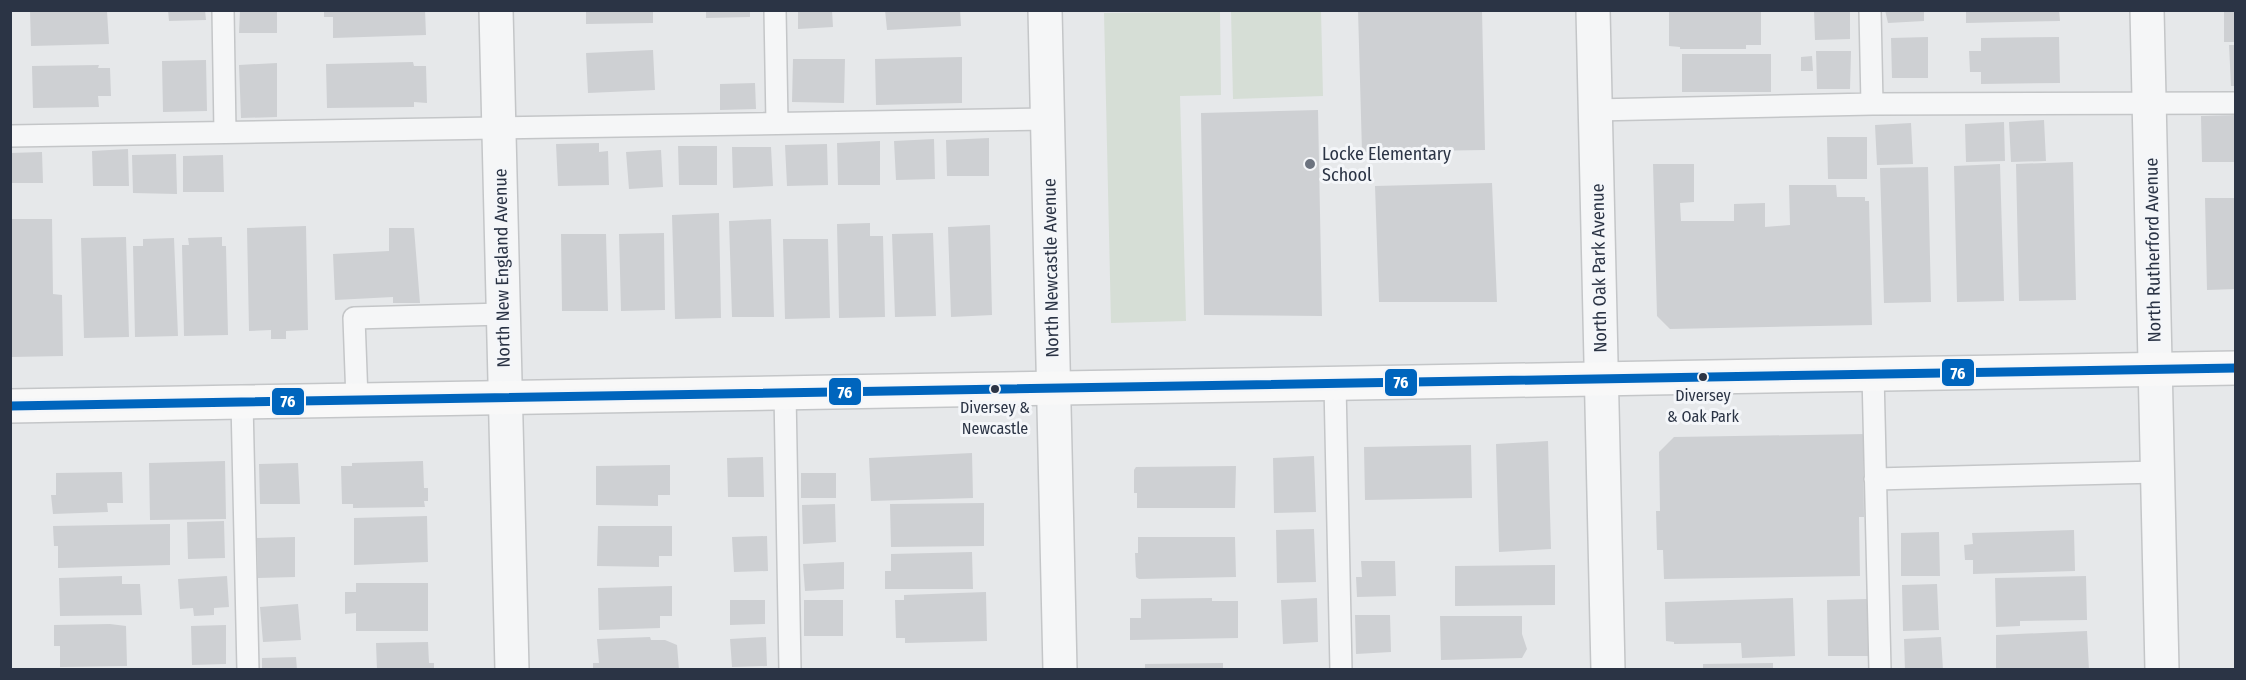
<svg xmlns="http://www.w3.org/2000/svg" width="2246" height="680" font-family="'Fira Sans Condensed',sans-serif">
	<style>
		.green { fill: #d6ded6 }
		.building { fill: #ced0d3 }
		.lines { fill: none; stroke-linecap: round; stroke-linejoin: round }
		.service-casing { stroke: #c4c6c8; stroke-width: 24 }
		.minor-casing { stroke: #c4c6c8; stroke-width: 36 }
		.tertiary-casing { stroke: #c4c6c8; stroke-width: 36 }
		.secondary-casing { stroke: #c4c6c8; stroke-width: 36 }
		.service { stroke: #f5f6f7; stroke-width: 21 }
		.minor { stroke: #f5f6f7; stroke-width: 33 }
		.tertiary { stroke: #f5f6f7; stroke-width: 33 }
		.secondary { stroke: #f8f8f8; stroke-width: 33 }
		.bus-1-casing { stroke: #f4f6f9; stroke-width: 14 }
		.bus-1 { stroke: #0065bd; stroke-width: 9 }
		.poi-dot { fill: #6c737f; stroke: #f4f6f9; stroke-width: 2 }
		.bus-dot { fill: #2b3445; stroke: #f4f6f9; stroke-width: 2 }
		.labels { text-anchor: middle; stroke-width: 6; stroke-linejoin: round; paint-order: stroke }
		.bus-label { font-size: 16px; fill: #2b3445; stroke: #f4f6f9 }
		.poi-label { font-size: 18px; fill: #2b3445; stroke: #f4f6f9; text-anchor: start }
		.street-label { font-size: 18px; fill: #2b3445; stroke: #f4f6f9 }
		.line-badge { stroke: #f4f6f9; stroke-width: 2 }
		.badge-label { font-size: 16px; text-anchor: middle; font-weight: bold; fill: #fff }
	</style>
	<rect width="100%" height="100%" fill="#e6e8ea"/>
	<!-- green -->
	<path class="green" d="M1231,11H1321L1323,96L1233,99Z
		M1220,12L1221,95L1180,96L1186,321L1111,323L1104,13Z"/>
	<!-- building -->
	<path class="building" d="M30,10L107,11L109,44L31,46Z
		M168,10H205L206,20L169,21Z
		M240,10H277V33H239Z
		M324,10H425L426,35L333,38V17H324Z
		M586,10H653V23L586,24Z
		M706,10H750V17L706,18Z
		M798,10H832L833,27L798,29Z
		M885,10H960L961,26L887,30Z
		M1358,10H1482L1485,150L1362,152Z
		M1669,10H1761V45H1746V49H1680V47L1669,46Z
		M1814,10H1850V39L1815,40Z
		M1885,10H1924V21L1888,23Z
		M1966,10H2059L2060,21L1966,23Z
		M2224,10H2236V42H2224Z
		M1928,37V78H1892L1891,38Z
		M2059,37L2060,83L1981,84V72H1970L1969,51H1981V38Z
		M2229,45H2236V86H2231Z
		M653,50L655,90L588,93L586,53Z
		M1816,51H1851L1850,89H1817Z
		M1682,54H1771V92H1682Z
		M1812,56L1813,71H1801V57Z
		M962,57V103L876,105L875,59Z
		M793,59H845L844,103L792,102Z
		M206,60L207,111L163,112L162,61Z
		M413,62L414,66H426L427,103L414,102V107L327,108L326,64Z
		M277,63V117L241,118L239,65Z
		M99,65L98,68H110L111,96H98L99,107L33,108L32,66Z
		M755,83L756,109L720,110V84Z
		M1318,110L1322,316L1204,315L1201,113Z
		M2236,115V162H2202L2201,116Z
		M2044,120L2046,161L2011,162L2009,122Z
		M2004,122L2005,161L1966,162L1965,124Z
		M1911,123L1913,164L1877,165L1875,125Z
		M1827,137H1867V179H1828Z
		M989,138V176H947L946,140Z
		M934,139L935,179L896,180L894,141Z
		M880,141V185H838L837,143Z
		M599,143V152L608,151L609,185L558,186L556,144Z
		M827,144L828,185L787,186L785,145Z
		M678,146H717V185H679Z
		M732,147H771L773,186L733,188Z
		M128,149L129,186H93L92,151Z
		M661,150L663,187L629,189L626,152Z
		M42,152L43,183H10V153Z
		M176,154L177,194L133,193L132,155Z
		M223,155L224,192H183V156Z
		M2073,162L2076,300L2019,301L2016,164Z
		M1653,164H1694V202L1680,203L1681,221H1734V204L1765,203V227L1790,225L1789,185H1836L1837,197H1865V201H1869L1872,325L1670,329L1657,316Z
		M2000,164L2004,301L1957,302L1954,166Z
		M1928,167L1931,302L1884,303L1880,168Z
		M1492,183L1497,302H1379L1375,186Z
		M2205,198H2236V289L2207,290Z
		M719,213L721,318L675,319L672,215Z
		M10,219H52L53,294L62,295L63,356L12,357Z
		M771,219L774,317H732L729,221Z
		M870,223V236H883L885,317L839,318L837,224Z
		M990,225L992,315L951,317L948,227Z
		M306,226L308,330L286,331V339H271V330L249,331L247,228Z
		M389,228H414L420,303H393V297L335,300L333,254L389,251Z
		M664,233L665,310L621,311L619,234Z
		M933,233L936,316L895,317L892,234Z
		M561,234H606L608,311H562Z
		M126,237L129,337L84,338L81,238Z
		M222,237V246H226L228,335L184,336L182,245H189L188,238Z
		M174,238L178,336L135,337L133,246H143V239Z
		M783,239H828L830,318L785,319Z
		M1866,434V440H1863L1864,517H1859L1860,576L1664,579L1663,550H1657L1656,511H1660L1659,452L1674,437Z
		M1548,441L1551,549L1499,552L1496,444Z
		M1471,445L1472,498L1365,500L1364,447Z
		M972,453L973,498L871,501L869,458Z
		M1314,456L1316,512L1274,513L1273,458Z
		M763,457L764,497H728L727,458Z
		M225,461L226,519L150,520L149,463Z
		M423,461L424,488H428V501H424L425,507L353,508V504H342L341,466H352V463Z
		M298,463L300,504H260L259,464Z
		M670,465V495H658V506L596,505V466Z
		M1236,466L1235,508H1137V493H1134V470L1136,467Z
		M122,472L123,503H107L108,512L53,514L51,495H56V473Z
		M801,473H836V498H801Z
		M984,503V546L891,547L890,504Z
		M835,504L836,542L803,544L802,505Z
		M427,516L428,562L354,565V518Z
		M224,521L225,558L188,559L187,522Z
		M170,524V565L58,568V546H54L53,526Z
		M598,526H672V556H659V567L597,566Z
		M1314,529L1316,582L1277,583L1276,530Z
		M2074,530L2075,571L1973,574V560H1965L1964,545L1973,544L1972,533Z
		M1939,532L1940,576H1901V533Z
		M767,536L768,571L734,572L732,537Z
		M295,537V577L258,578L257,538Z
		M1138,537H1235L1236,577L1139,579L1136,577L1135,553H1138Z
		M972,552L973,589H885V571H891V554Z
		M1361,561H1395L1396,596L1357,597L1356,577H1362Z
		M844,562V589L805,591L803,564Z
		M1555,565V605L1455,606V566Z
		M122,576V584H140L142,615L60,616L59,578Z
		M227,576L229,607L214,608V615L194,616L193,608L180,609L178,579Z
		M2086,576L2087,620L2020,621V626L1996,627L1995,578Z
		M356,583H428V631H356V613L345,614V592H356Z
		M1937,584L1939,630L1903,631L1902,585Z
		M672,586V616H660V628L599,630L598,588Z
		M986,592L987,641L905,643V638H896L895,600H904V595Z
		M1212,598V601H1238V638L1130,640V618H1141V599Z
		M1317,598L1318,642L1283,644L1281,600Z
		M1793,598L1795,656L1742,658L1741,643L1674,644V642L1666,641L1665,602Z
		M1867,599L1868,656H1828L1827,600Z
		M730,600H765V624L730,625Z
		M804,600H843V636H804Z
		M298,604L301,640L263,642L260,607Z
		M1355,615H1390L1391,652L1356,654Z
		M1440,616H1522V634L1527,649L1522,658L1441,660Z
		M110,624L126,626L127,666L60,667V646H54V625Z
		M226,625V664L192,665L191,626Z
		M2087,631L2089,670H1996V635Z
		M650,637L651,640H665L677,645L679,670H593V663H599L597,639Z
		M766,637L767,666L732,667L730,639Z
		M1941,637L1943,670H1905L1904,639Z
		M428,642L429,663H434V670H377L376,643Z
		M296,657L297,670H262V658Z
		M1223,663V670H1145V664Z
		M1773,663V670H1703V664Z"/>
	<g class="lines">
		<!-- service casing -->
		<g class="service-casing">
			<path id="service" d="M223,10L225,132
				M775,10L777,123
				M1870,10L1872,104
				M1595,110L1872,104L2236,103
				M10,136L1047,119
				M1873,374L1880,670
				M1335,384L1341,670
				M785,393L790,670
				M357,400L354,318L503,314
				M242,402L248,670
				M1875,479L2158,472"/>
		</g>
		<!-- minor casing -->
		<g class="minor-casing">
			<path id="minor" d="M496,10L512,670
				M1045,10L1060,670
				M2147,10L2162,670"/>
		</g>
		<!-- tertiary casing -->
		<g class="tertiary-casing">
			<path id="tertiary" d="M1593,10L1608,670"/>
		</g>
		<!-- secondary casing -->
		<g class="secondary-casing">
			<path id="secondary" d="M10,406L2236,368"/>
		</g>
		<!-- service -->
		<use href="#service" class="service"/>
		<!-- minor -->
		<use href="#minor" class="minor"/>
		<!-- tertiary -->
		<use href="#tertiary" class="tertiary"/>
		<!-- secondary -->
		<use href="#secondary" class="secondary"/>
		<!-- bus-1 casing -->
		<g class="bus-1-casing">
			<path id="bus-1" d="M10,406L2236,368"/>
		</g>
		<!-- bus-1 -->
		<use href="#bus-1" class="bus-1"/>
	</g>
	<!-- markers -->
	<circle class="poi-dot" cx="1310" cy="164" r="6"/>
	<g class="bus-dot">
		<circle cx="1703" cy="377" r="5"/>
		<circle cx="995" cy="389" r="5"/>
	</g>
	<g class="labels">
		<!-- bus labels -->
		<g class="bus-label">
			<text x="1703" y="401">Diversey<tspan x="1703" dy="21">&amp; Oak Park</tspan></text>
			<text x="995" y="413">Diversey &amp;<tspan x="995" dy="21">Newcastle</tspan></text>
		</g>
		<!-- poi labels -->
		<g class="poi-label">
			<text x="1322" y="160">Locke Elementary<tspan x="1322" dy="21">School</tspan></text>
		</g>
		<!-- street labels -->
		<g class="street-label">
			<text transform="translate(2153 250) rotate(-91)" y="6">North Rutherford Avenue</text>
			<text transform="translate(502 268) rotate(-91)" y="6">North New England Avenue</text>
			<text transform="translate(1051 268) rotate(-91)" y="6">North Newcastle Avenue</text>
			<text transform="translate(1599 268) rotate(-91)" y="6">North Oak Park Avenue</text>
		</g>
	</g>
	<g class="line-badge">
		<rect x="1941" y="358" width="34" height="29" rx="6" fill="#0065bd"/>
		<rect x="1384" y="368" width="34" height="29" rx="6" fill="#0065bd"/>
		<rect x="828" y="377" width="34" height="29" rx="6" fill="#0065bd"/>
		<rect x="271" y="387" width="34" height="29" rx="6" fill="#0065bd"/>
	</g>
	<g class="badge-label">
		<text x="1958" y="379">76</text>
		<text x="1401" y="388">76</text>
		<text x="845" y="398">76</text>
		<text x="288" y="407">76</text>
	</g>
	<!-- border -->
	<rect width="2246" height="680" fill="none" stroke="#2b3445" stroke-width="24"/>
</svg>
